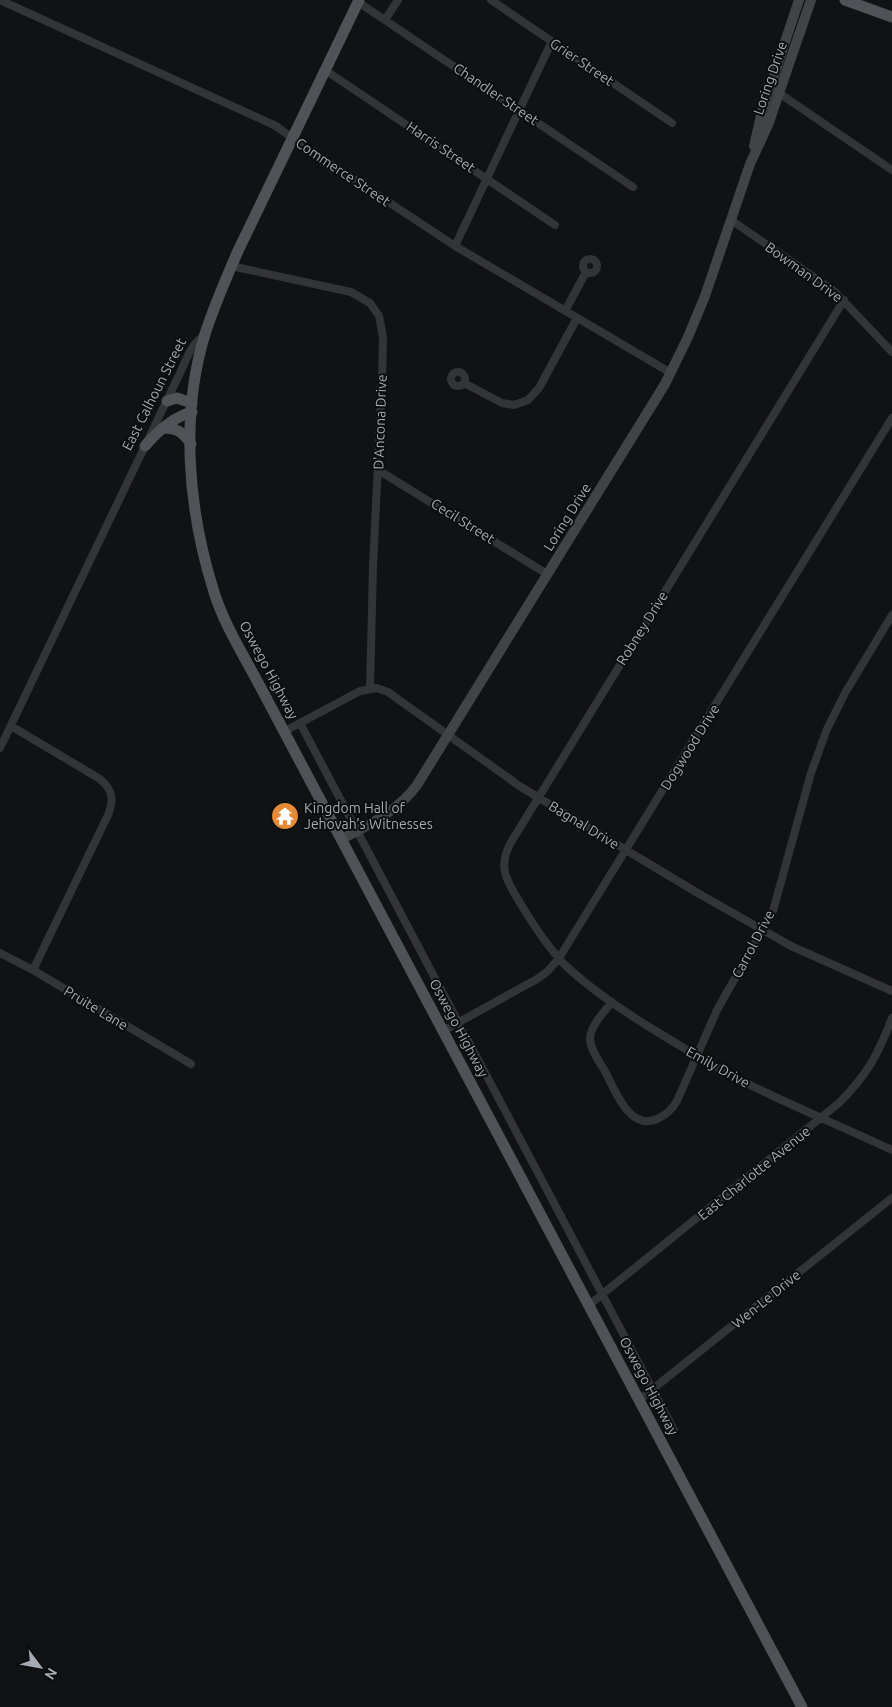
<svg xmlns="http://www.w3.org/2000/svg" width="892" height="1707" font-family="Ubuntu,sans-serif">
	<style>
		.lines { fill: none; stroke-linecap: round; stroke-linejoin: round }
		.street { stroke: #333438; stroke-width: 8 }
		.secondary { stroke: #414447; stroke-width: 10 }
		.primary { stroke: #4f5256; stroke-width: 11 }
		.labels { text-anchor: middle; stroke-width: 4; stroke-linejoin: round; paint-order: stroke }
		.street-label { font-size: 14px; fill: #a4abb3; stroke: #0c0d0e }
		.poi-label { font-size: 14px; fill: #a4abb3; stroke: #0c0d0e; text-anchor: start }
	</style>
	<rect width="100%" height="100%" fill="#111213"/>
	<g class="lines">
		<!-- street -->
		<path class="street" d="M0,0L276,126L299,143L455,246L671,373
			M491,0L672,123
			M358,2L633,187
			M385,20L398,0
			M325,70L555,225
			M776,91L892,170
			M731,220L834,291L892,352
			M455,246L552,41
			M583 266a7 7 0 1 1 14 0a7 7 0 1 1-14 0Z
			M231,266L351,292L370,303L379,316L383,337L382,380L373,567L370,689
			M844,300L510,844C497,869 508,883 522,906C534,926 548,947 564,964C592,991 626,1013 659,1033C687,1050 715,1067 744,1082C792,1106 843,1127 892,1150
			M565,311L586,272
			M451 379a7 7 0 1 1 14 0a7 7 0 1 1-14 0Z
			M464,383L502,403L514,405L528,400L539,388L577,318
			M378,470L547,574
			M300,723L674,1430
			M11,726L100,779C113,790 114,800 108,815L33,970
			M285,731L360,691L377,688L388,692L521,787L696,892L791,946L892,991
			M0,748L180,373C186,360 192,342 205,335
			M0,953L33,970L191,1064
			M612,1002C604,1012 591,1025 590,1038C590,1050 601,1064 606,1073C615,1091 630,1131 657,1119C666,1115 672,1110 677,1101L717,1010L773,911L811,773L827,729L845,693L892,615
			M443,1031L537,979L548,971L559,958L892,418
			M589,1305L839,1103C867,1075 878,1055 892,1018
			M639,1400L892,1198"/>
		<!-- secondary -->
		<path class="secondary" d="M754,146L762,111L799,0
			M342,839C370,824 398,811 417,785L665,384L688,337L705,296L750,164L768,125L811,0"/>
		<!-- primary -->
		<path class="primary" d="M359,0L237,253C226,279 214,306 205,334C180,416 188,510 214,592C224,625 246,659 262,690L802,1707
			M845,0L892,17
			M167,401L177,398L192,403
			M163,428C177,428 183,432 191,444
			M145,446C157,432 173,417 192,412"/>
	</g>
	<!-- icons -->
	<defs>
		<g id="temple-disc" transform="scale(1.4375)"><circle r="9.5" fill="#e78a35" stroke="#0c0d0e"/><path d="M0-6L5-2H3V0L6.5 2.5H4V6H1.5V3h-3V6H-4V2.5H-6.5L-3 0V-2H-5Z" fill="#fff"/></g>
	</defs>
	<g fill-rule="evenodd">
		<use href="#temple-disc" x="285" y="816"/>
	</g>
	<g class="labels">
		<!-- street labels -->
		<g class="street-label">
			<text transform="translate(582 62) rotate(34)" y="5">Grier Street</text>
			<text transform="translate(770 78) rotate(-71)" y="5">Loring Drive</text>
			<text transform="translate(496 94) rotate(34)" y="5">Chandler Street</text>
			<text transform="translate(441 147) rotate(34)" y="5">Harris Street</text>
			<text transform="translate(343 172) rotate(34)" y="5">Commerce Street</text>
			<text transform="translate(804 272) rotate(36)" y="5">Bowman Drive</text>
			<text transform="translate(154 394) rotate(-63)" y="5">East Calhoun Street</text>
			<text transform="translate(380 422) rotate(-88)" y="5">D'Ancona Drive</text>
			<text transform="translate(567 517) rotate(-58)" y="5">Loring Drive</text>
			<text transform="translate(463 521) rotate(32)" y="5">Cecil Street</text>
			<text transform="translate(642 628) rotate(-58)" y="5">Robney Drive</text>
			<text transform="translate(269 670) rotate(62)" y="5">Oswego Highway</text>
			<text transform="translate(690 747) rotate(-58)" y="5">Dogwood Drive</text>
			<text transform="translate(584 825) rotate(31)" y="5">Bagnal Drive</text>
			<text transform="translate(753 944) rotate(-62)" y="5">Carrol Drive</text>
			<text transform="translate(96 1008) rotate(31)" y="5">Pruite Lane</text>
			<text transform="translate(459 1028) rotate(62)" y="5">Oswego Highway</text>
			<text transform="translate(718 1067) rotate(29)" y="5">Emily Drive</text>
			<text transform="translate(754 1173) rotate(-39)" y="5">East Charlotte Avenue</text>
			<text transform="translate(766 1299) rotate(-39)" y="5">Wen-Le Drive</text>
			<text transform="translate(649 1386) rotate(62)" y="5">Oswego Highway</text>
		</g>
		<!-- poi labels -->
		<g class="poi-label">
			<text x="304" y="813">Kingdom Hall of<tspan x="304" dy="16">Jehovah’s Witnesses</tspan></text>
		</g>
	</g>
	<!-- north arrow -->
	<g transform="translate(40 1667) rotate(122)" stroke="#0c0d0e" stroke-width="4" paint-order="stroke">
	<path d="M0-4L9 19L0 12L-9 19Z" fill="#a4abb3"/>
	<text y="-8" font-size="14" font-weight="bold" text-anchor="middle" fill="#a4abb3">N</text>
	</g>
</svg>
